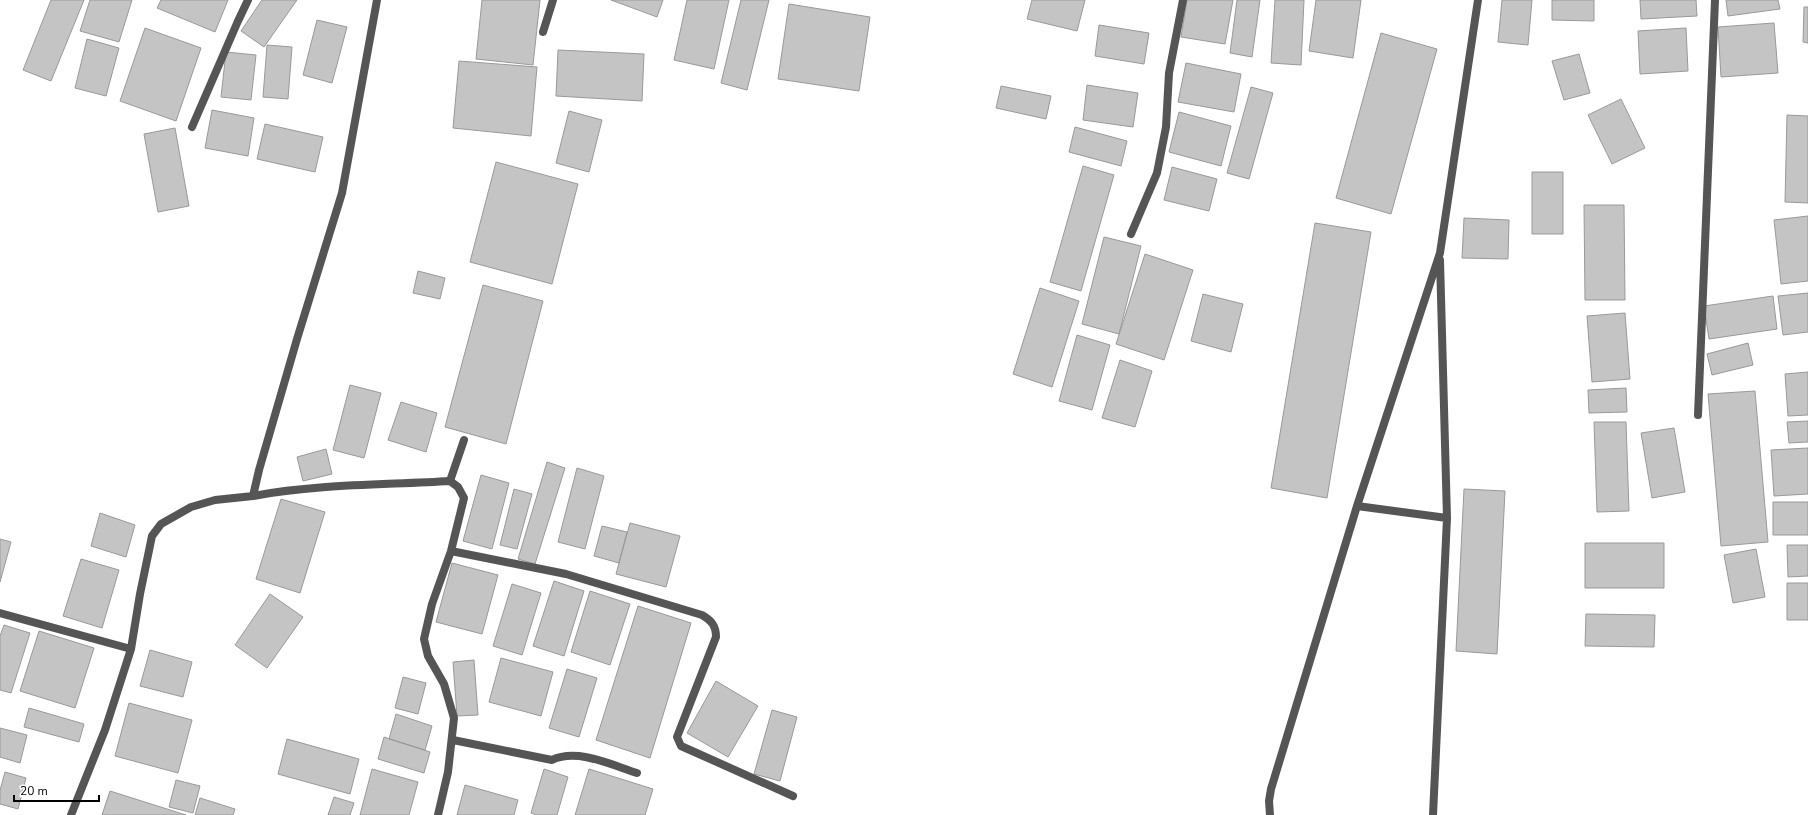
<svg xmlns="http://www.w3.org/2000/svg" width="1808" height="815" font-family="'Nunito Sans',sans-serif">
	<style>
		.building { fill: #c4c4c4; stroke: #999 }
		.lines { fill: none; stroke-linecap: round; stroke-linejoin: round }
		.lane { stroke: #555; stroke-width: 8 }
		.street { stroke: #555; stroke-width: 8 }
	</style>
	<rect width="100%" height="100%" fill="#fff"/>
	<!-- building -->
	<path class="building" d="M51,0H84L51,81L23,70Z
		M90,0H132L119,42L80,31Z
		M161,0H228L215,32L157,8Z
		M262,0H297L264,47L241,31Z
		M482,0H540L533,65L476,59Z
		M611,0H663L657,17Z
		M687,0H729L714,69L674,60Z
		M741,0H769L747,90L721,83Z
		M1032,0H1085L1077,31L1027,19Z
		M1187,0H1233L1225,44L1181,37Z
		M1237,0H1260L1252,57L1230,53Z
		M1275,0H1304L1301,65L1271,63Z
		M1316,0H1361L1353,58L1309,51Z
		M1502,0H1532L1528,45L1498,42Z
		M1552,0H1594V21L1552,20Z
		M1640,0H1696L1697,16L1641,19Z
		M1726,0H1778L1780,9L1728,16Z
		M789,4L870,17L859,91L778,79Z
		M1804,7H1808V43L1803,42Z
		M317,20L347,27L332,83L303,75Z
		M1774,23L1778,73L1721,77L1718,27Z
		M1099,25L1149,33L1144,64L1095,56Z
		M145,28L201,48L176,121L120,101Z
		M1686,28L1688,71L1640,74L1638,31Z
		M1381,33L1437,49L1391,214L1336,198Z
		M87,39L119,48L106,96L75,88Z
		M267,45L292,47L288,99L263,97Z
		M558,50L644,54L642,101L556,96Z
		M226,52L256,55L251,100L221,97Z
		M1579,54L1590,93L1564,100L1552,61Z
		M459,61L537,67L531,136L453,128Z
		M1186,63L1241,74L1234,112L1178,102Z
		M1087,85L1138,93L1133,127L1083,120Z
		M1001,86L1051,96L1046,119L996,108Z
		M1251,87L1273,93L1249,179L1227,173Z
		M1621,99L1645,148L1612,164L1588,115Z
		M212,110L254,118L248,156L205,148Z
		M569,111L602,120L589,172L556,163Z
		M1179,112L1231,126L1221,166L1169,152Z
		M1787,115L1808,116V203L1785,202Z
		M265,124L323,137L315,172L257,159Z
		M1075,127L1127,141L1121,166L1069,152Z
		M175,128L189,206L158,212L144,134Z
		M496,162L578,184L552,284L470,262Z
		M1083,166L1114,175L1081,291L1050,282Z
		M1172,167L1217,179L1209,211L1164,200Z
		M1532,172H1563V234H1532Z
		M1584,205H1624L1625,300H1585Z
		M1808,216V281L1781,284L1774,220Z
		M1464,218L1509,220L1508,259L1462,258Z
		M1315,223L1371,232L1327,498L1271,488Z
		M1104,237L1141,246L1119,334L1082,324Z
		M1145,254L1193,270L1164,360L1116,344Z
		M418,271L445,278L440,299L413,293Z
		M483,285L543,301L506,444L445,427Z
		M1040,288L1079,301L1052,387L1013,374Z
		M1808,293V332L1783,335L1778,296Z
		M1203,294L1243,304L1231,352L1191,341Z
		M1773,296L1777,329L1709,339L1704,306Z
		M1625,313L1630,379L1592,382L1587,316Z
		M1077,335L1110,345L1092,410L1059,401Z
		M1748,343L1753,365L1712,375L1707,354Z
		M1120,360L1152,371L1135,427L1102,418Z
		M1808,372V415L1788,416L1785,374Z
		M350,385L381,393L364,458L333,450Z
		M1626,388L1627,412L1589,413L1588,390Z
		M1755,391L1768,542L1721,546L1708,394Z
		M401,402L437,413L426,452L388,440Z
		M1808,421V442L1789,443L1787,422Z
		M1594,422H1626L1629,511L1597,512Z
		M1674,428L1685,492L1652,498L1641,433Z
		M1808,448V494L1774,496L1771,450Z
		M326,449L332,474L303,481L297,457Z
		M547,462L565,468L535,564L518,559Z
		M577,468L604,476L585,549L558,542Z
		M481,475L509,483L492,549L463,541Z
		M514,489L532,494L517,549L500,545Z
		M1464,489L1505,491L1497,654L1456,651Z
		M281,499L325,512L300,593L256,579Z
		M1773,502H1808V535H1773Z
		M100,513L135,525L126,557L91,546Z
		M630,523L680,536L666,587L616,574Z
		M602,526L627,532L619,563L594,556Z
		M0,539L11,542L0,582Z
		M1585,543H1664V588H1585Z
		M1787,545H1808V576L1788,577Z
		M1756,549L1765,597L1733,603L1724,555Z
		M81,559L119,570L102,628L63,616Z
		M452,563L498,575L482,634L436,622Z
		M554,581L584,591L564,656L533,646Z
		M1787,583H1808V620H1787Z
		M512,584L541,593L522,655L493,646Z
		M590,591L630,604L610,665L571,652Z
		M270,594L303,617L267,668L235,645Z
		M638,606L691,623L650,758L596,740Z
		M1586,614L1655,615L1654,647L1585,646Z
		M4,625L30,633L11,693L0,690V636Z
		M39,631L94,648L75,708L20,691Z
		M150,650L192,662L183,697L140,686Z
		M501,658L553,672L541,716L489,702Z
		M474,660L478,715L457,716L453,662Z
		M567,669L597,678L579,737L549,728Z
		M403,677L426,683L418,714L395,708Z
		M716,681L758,706L728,757L687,733Z
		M129,703L192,720L178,773L115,756Z
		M29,708L84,724L79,742L24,727Z
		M772,710L797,717L780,781L754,774Z
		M396,714L432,726L425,750L389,739Z
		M0,728L27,735L20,763L0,757Z
		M384,737L430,752L424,773L378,759Z
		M287,739L359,759L350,794L278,774Z
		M372,769L418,782L409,815H360Z
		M544,769L568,777L557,815H536L531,813Z
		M589,769L653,789L645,815H575Z
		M5,772L26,778L18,809L0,804V790Z
		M176,780L200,786L193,813L169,807Z
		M465,785L518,800L514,815H457Z
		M110,791L186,815H102Z
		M334,797L354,803L350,815H328Z
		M200,798L235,809L233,815H195Z"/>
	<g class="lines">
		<!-- lane -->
		<path class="lane" d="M450,481L464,440"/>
		<!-- street -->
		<path class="street" d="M543,32L553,0
			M192,127L238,21L248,0
			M1131,234L1157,173L1166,127L1169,73L1183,0
			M1698,415L1715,0
			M253,496C316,484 385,485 450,481L458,487L464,498L451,551L432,604L424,639L428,656L444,684L454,718L448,772L438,815
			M1357,506L1447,518
			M451,551L566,574L702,615C712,621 716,626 716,637L677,737L681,746L793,796
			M0,613L131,649
			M453,740L552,760C577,748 612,765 637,773
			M71,815L105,730L131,649L140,594L152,536L161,524L191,507L215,500L253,496L259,470L297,339L342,193L377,0
			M1270,815L1269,801L1271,789L1357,506L1440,253L1478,0
			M1433,815L1447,518L1440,260"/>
	</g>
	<!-- scale -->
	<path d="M14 795v6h85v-6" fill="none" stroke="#000000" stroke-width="2"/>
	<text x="20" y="795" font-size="12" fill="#000000" stroke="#ffffff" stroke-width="3" paint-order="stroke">20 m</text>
</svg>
